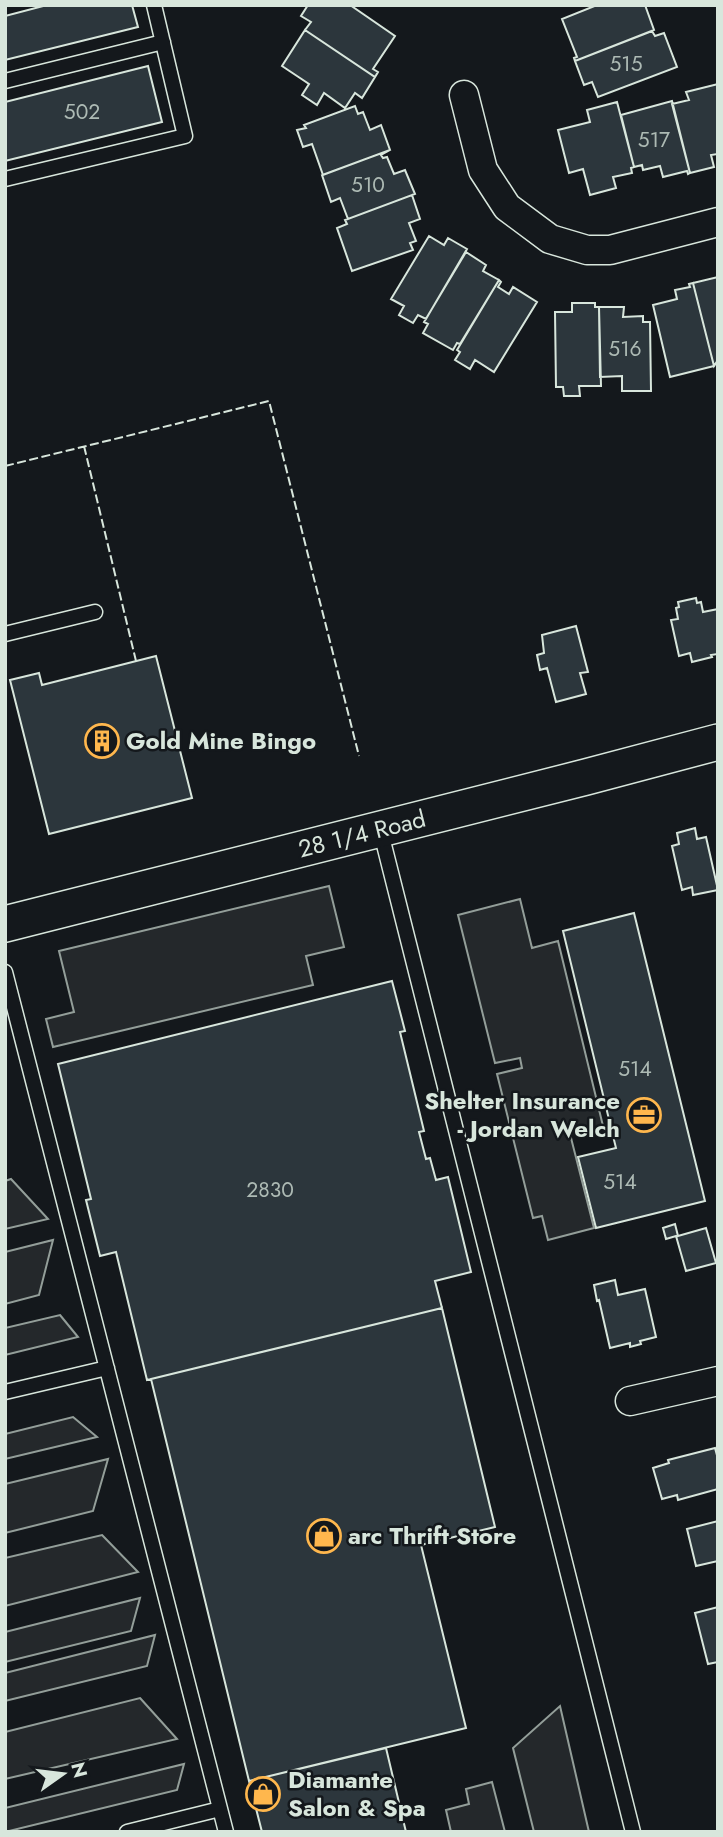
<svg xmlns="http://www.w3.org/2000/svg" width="723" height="1837" font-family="Jost,sans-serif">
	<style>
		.parking { fill: #24282b; stroke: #939e99; stroke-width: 2 }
		.building { fill: #2c363c; stroke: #d8e6dc; stroke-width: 2 }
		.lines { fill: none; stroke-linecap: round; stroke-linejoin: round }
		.service-casing { stroke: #d8e6dc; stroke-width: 17 }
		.minor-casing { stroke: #d8e6dc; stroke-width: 31 }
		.tertiary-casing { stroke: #d8e6dc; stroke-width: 38 }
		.service { stroke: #14181c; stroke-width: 14 }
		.minor { stroke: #14181c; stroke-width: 28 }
		.tertiary { stroke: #14181c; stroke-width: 35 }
		.fence { stroke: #d8e6dc; stroke-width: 2; stroke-dasharray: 9 3.5; stroke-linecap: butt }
		.labels { text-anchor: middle; stroke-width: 5; stroke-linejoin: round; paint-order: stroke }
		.number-label { font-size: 21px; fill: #adbab4 }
		.poi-label { font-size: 24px; font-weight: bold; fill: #d8e6dc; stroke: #14181c; text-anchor: start }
		.street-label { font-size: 24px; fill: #d8e6dc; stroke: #14181c }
	</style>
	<rect width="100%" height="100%" fill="#14181c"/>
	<!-- parking -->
	<path class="parking" d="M329,886L344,947L306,956L313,985L53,1047L46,1019L74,1012L59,951Z
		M520,899L532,948L558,941L603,1126L570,1134L594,1228L548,1240L542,1216L533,1218L497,1074L522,1068L520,1058L495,1063L458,915Z
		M11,1179L48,1219L5,1229V1181Z
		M53,1240L39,1295L5,1304V1252Z
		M60,1315L78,1337L5,1355V1328Z
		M73,1417L97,1437L5,1459V1434Z
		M108,1459L93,1511L5,1533V1484Z
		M102,1535L138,1572L5,1606V1558Z
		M140,1598L131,1631L5,1662V1632Z
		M155,1635L147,1666L5,1701V1673Z
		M140,1698L177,1739L5,1779V1732Z
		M560,1706L589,1832H534L513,1748Z
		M184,1764L177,1790L5,1832V1808Z
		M492,1782L505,1832H451L446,1810L469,1804L466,1789Z"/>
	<!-- building -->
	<path class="building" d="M47,5H132L138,27L5,60V16Z
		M308,5H350L395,36L373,69L378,72L375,77L305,30L311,22L301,16Z
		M597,5H645L654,30L575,61L574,58L577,57L562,19Z
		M305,30L375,77L362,98L355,93L345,108L324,93L317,105L302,95L309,84L282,66Z
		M652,31L655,36L664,33L677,67L598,97L592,82L584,85L575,61Z
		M148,66L162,122L5,161V102Z
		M718,84V154L711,155L714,167L690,173L672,104L689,100L686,92Z
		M672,101L690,173L688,174L687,171L663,177L660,166L643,170L642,165L634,167L621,115Z
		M617,102L634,167L631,168L632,173L613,177L616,188L590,195L583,169L569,173L558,130L590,122L587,110Z
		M355,106L358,114L363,112L370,130L381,125L390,150L323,175L312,144L303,147L297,130L306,128L304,125Z
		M390,150L381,155L383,158L387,157L394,174L405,170L415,194L348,219L340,198L331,202L322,175Z
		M412,195L420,219L409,223L416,241L410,243L413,250L352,271L337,228L347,224L345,220Z
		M429,236L444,245L448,238L467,249L426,319L418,315L413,323L399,315L404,306L391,299Z
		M466,252L486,265L483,271L499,280L460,344L457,343L453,350L423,333L428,324L424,322Z
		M718,277V368L716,363L714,366L693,283Z
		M499,280L501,282L498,287L509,294L513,287L537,302L494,372L475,360L470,369L455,360L460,352L457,350Z
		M693,283L714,366L670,377L653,305L677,299L675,290L690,287L689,284Z
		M572,303H595V307H599L601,386H579L580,396H564L563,387H556L555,312H572Z
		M599,307H624L623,317L643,316V322H650L651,391H622V376L600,377Z
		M696,598L697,603L701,602L703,612L718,609V654L711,655L712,657L692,662L690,653L679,656L671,620L678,619L676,608L679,607L678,602Z
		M576,626L588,672L580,673L586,694L556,702L547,668L540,670L537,655L544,653L542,635Z
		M156,656L192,798L49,834L10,680L39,673L42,685Z
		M695,828L697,839L706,837L718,890L693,895L692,887L682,890L672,846L679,844L677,833Z
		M634,913L705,1201L596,1228L578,1157L616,1148L563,931Z
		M392,981L405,1031L400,1032L424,1131L419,1132L426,1159L430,1158L436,1180L448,1177L471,1272L435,1281L442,1308L147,1380L116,1252L100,1256L86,1200L91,1199L58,1064Z
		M675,1224L678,1236L706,1228L716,1263L686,1271L676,1236L666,1239L663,1228Z
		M615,1280L618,1295L645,1289L656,1337L640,1341L641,1344L630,1347V1343L610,1348L599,1300L597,1301L594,1285Z
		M442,1308L495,1527L421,1545L466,1728L249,1781L151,1379Z
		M715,1448L718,1459V1489L678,1500L677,1495L662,1499L653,1468L669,1463L668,1460Z
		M718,1521V1561L696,1566L687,1529Z
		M718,1607V1662L708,1664L695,1613Z
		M386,1748L406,1832H262L249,1781Z"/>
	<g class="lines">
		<!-- service casing -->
		<g class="service-casing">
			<path id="service" d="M5,81L163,42
				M5,179L185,136L154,5
				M5,634L95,612
				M380,829L633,1832
				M5,972L226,1832
				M5,1392L107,1368
				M127,1832L220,1809"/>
		</g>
		<!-- minor casing -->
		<g class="minor-casing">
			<path id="minor" d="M464,95L483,170L507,207L550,239L587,250H610L718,222
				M630,1401L718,1381"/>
		</g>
		<!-- tertiary casing -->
		<g class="tertiary-casing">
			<path id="tertiary" d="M5,924L586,777L718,742"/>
		</g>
		<!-- service -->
		<use href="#service" class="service"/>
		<!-- minor -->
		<use href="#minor" class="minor"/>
		<!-- tertiary -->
		<use href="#tertiary" class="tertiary"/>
		<!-- fence -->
		<path class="fence" d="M84,446L136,661
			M5,466L269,401L359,756"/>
	</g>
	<!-- icons -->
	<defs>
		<g id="building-ring" transform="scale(1.75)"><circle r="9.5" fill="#14181c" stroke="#ffb74d" stroke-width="1.5"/><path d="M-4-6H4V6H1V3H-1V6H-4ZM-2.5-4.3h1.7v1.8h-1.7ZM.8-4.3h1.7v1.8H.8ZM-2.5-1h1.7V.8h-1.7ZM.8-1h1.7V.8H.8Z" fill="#ffb74d"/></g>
		<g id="office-ring" transform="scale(1.75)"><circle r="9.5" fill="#14181c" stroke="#ffb74d" stroke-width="1.5"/><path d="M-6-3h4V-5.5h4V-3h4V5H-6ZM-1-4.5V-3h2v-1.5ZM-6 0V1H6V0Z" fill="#ffb74d"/></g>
		<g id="shop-ring" transform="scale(1.75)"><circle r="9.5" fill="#14181c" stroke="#ffb74d" stroke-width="1.5"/><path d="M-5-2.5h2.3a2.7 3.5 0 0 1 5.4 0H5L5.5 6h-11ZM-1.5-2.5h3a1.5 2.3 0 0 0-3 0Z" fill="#ffb74d"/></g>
	</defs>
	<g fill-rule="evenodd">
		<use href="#building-ring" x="102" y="741"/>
		<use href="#office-ring" x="644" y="1115"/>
		<use href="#shop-ring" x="324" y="1536"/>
		<use href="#shop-ring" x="263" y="1794"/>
	</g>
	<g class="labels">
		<!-- number labels -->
		<g class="number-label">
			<text x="626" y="71">515</text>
			<text x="82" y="119">502</text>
			<text x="654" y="147">517</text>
			<text x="368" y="192">510</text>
			<text x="625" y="356">516</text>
			<text x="635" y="1076">514</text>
			<text x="620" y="1189">514</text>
			<text x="270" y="1197">2830</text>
		</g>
		<!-- poi labels -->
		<g class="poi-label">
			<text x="126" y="749">Gold Mine Bingo</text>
			<text x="620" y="1109" text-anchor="end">Shelter Insurance<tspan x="620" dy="28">- Jordan Welch</tspan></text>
			<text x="348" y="1544">arc Thrift Store</text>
			<text x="288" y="1788">Diamante<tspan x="288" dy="28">Salon &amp; Spa</tspan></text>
		</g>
		<!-- street labels -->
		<g class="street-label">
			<text transform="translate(362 834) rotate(-14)" y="8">28 1/4 Road</text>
		</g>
	</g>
	<!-- border -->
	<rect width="723" height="1837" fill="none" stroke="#d8e6dc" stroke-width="14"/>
	<!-- north arrow -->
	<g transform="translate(63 1774) rotate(76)" stroke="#14181c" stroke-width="5" paint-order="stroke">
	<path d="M0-5L12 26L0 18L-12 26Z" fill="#d8e6dc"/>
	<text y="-10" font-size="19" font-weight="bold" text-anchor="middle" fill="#d8e6dc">N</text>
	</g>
</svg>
